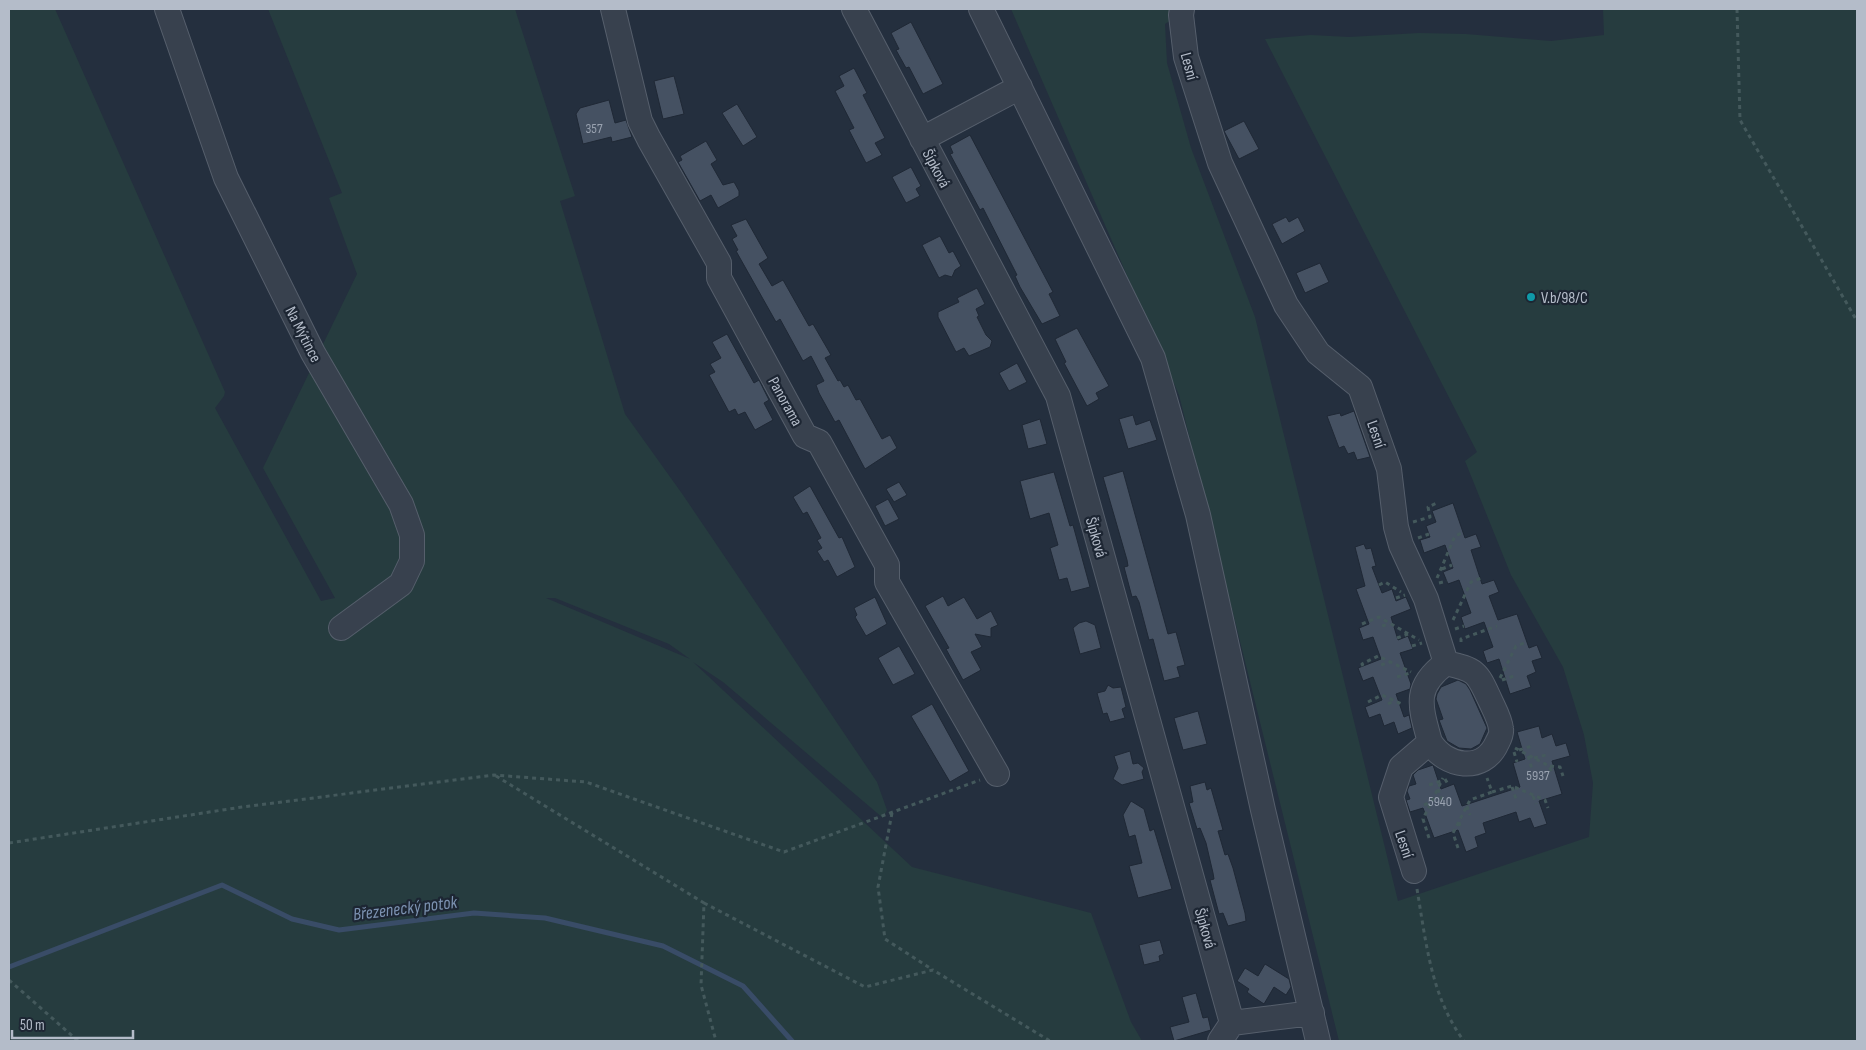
<svg xmlns="http://www.w3.org/2000/svg" width="1866" height="1050" font-family="'Sofia Sans Condensed',sans-serif">
	<style>
		.green { fill: #263c3f; fill-rule: evenodd }
		.lines { fill: none; stroke-linecap: round; stroke-linejoin: round }
		.stream { stroke: #394c67; stroke-width: 5 }
		.building { fill: #455162; stroke: #1f2835 }
		.minor-casing { stroke: #565f6c; stroke-width: 26 }
		.path { stroke: #44595c; stroke-width: 3; stroke-dasharray: 4 4; stroke-linecap: butt }
		.minor { stroke: #38414e; stroke-width: 24 }
		.culture-dot { fill: #0f9aa8; stroke: #1d2633; stroke-width: 2 }
		.labels { text-anchor: middle; stroke-width: 4.5; stroke-linejoin: round; paint-order: stroke }
		.number-label { font-size: 14px; fill: #98a1af }
		.street-label { font-size: 16px; fill: #b4bcc9; stroke: #1d2633 }
		.poi-label { font-size: 16px; fill: #b4bcc9; stroke: #1d2633; text-anchor: start }
		.water-label { font-size: 18px; font-style: italic; fill: #7c92b1; stroke: #1d2633 }
	</style>
	<rect width="100%" height="100%" fill="#242f3e"/>
	<!-- green -->
	<path class="green" d="M9,9H55L225,392L224,396L215,408L321,601L335,598L263,468L357,274L329,198L342,193L268,9H515L575,196L560,201L625,414L683,495L877,782L887,810L883,818L723,682L693,662L912,867L1091,913L1131,1022L1142,1041H9ZM546,598H555L669,644L690,659Z
		M1011,9H1188L1165,24L1167,63L1191,148L1255,317L1398,901L1589,837L1593,783L1584,735L1563,667L1511,575L1465,461L1477,452L1265,39L1311,35L1349,37L1419,33L1466,34L1551,41L1604,35L1603,9H1857V1041H1339L1179,395Z"/>
	<g class="lines">
		<!-- stream -->
		<path class="stream" d="M9,967L222,885L292,919L339,930L474,913L545,918L663,946L743,986L792,1041"/>
	</g>
	<!-- building -->
	<path class="building" d="M911,22L943,84L923,94L909,67L906,68L896,50L899,49L891,33Z
		M854,68L867,93L863,95L885,138L875,143L882,155L866,163L849,130L854,128L835,91L844,86L839,76Z
		M674,76L684,114L663,119L654,81Z
		M609,100L615,123L626,120L632,137L612,142L611,137L583,144L576,114L580,108Z
		M737,104L757,137L743,146L722,113Z
		M1244,121L1259,149L1239,159L1224,131Z
		M970,135L1053,292L1049,294L1060,316L1042,324L1020,287L1015,276L1017,275L983,208L980,210L950,154L953,153L950,146Z
		M706,141L717,160L711,164L723,185L734,182L739,191V196L718,208L711,195L700,201L678,162L682,160L680,156Z
		M911,167L921,186L916,189L920,196L906,203L892,177Z
		M1286,217L1289,222L1298,217L1305,231L1282,244L1272,224Z
		M746,219L768,258L759,264L772,286L783,280L809,326L813,324L831,355L825,358L838,381L840,380L844,387L848,385L856,400L860,399L882,439L890,435L897,448L865,469L839,420L835,422L819,393L816,385L824,381L811,356L803,361L780,319L776,322L736,251L738,250L732,239L737,236L731,225Z
		M940,236L949,253L953,251L961,266L955,270L952,277L945,275L939,278L922,245Z
		M1320,263L1329,282L1305,293L1296,273Z
		M977,288L985,304L976,309L979,316L977,317L986,335L992,341L990,347L969,356L964,348L956,352L938,317V312L959,302L957,298Z
		M1077,328L1109,386L1096,393L1099,399L1087,406L1064,363L1066,362L1055,339Z
		M727,334L754,383L759,380L769,400L764,403L773,420L755,430L745,412L738,415L735,409L729,412L709,375L715,372L710,364L721,358L712,342Z
		M1017,363L1027,382L1009,391L999,373Z
		M1354,411L1370,457L1357,460L1354,452L1348,454L1344,446L1339,448L1327,416L1340,413L1341,416Z
		M1133,415L1136,425L1150,420L1157,440L1128,449L1119,419Z
		M1040,419L1047,444L1028,449L1022,425Z
		M1123,471L1168,634L1176,632L1185,665L1177,667L1180,677L1164,681L1153,639L1149,640L1139,602L1136,596L1132,597L1124,567L1128,566L1127,560L1103,477Z
		M1054,472L1070,526L1073,525L1090,587L1071,592L1067,578L1059,580L1050,548L1058,545L1049,513L1030,519L1020,481Z
		M899,482L907,495L894,502L886,489Z
		M810,486L839,538L842,537L855,567L837,577L828,560L824,562L817,551L822,548L817,540L821,538L807,512L803,514L793,497Z
		M888,499L899,519L885,526L875,506Z
		M1453,503L1465,538L1476,534L1481,547L1471,550L1482,584L1494,580L1499,592L1489,596L1498,620L1517,614L1529,648L1537,645L1542,658L1532,661L1536,672L1527,676L1531,687L1510,694L1499,659L1487,663L1483,651L1493,647L1484,622L1465,629L1461,617L1471,613L1459,580L1448,584L1443,572L1453,568L1445,545L1424,553L1420,540L1430,537L1426,526L1436,522L1432,511Z
		M1364,544L1366,549L1371,548L1376,566L1372,567L1382,593L1392,589L1396,601L1406,597L1411,609L1391,617L1398,640L1408,636L1413,649L1400,653L1411,684L1410,689L1396,694L1404,717L1409,715L1412,728L1398,734L1394,722L1384,726L1380,714L1369,718L1365,707L1382,700L1373,677L1363,681L1358,668L1381,659L1373,637L1363,640L1359,628L1369,624L1356,589L1365,586L1355,547Z
		M943,596L948,606L964,597L977,619L991,611L998,625L991,628V637L975,634L982,647L971,652L981,670L963,680L946,649L949,648L925,606Z
		M875,597L887,624L866,636L855,617L857,615L854,608Z
		M1086,621L1095,625L1101,648L1080,654L1073,628L1079,623Z
		M899,646L915,674L893,685L878,658Z
		M1458,680L1466,684L1470,690L1487,728L1480,744L1471,749L1459,748L1447,741L1439,720L1443,719L1436,699L1437,694L1441,687Z
		M1108,685L1113,688L1121,687L1126,707L1122,709L1125,718L1110,722L1107,713L1103,714L1097,693L1105,691Z
		M932,704L969,771L950,782L911,716Z
		M1198,711L1207,744L1183,750L1174,718Z
		M1539,726L1542,738L1552,734L1556,746L1566,743L1570,756L1552,761L1562,794L1539,801L1547,824L1534,828L1530,818L1519,822L1516,812L1483,823L1486,833L1475,837L1478,847L1466,852L1458,830L1434,838L1423,808L1410,812L1406,800L1410,799L1407,791L1409,786L1416,784L1413,775L1418,770L1433,765L1441,789L1454,784L1462,806L1520,787L1513,763L1525,759L1517,732Z
		M1130,751L1133,764L1138,763L1144,768L1142,772L1144,779L1122,785L1113,779L1118,768L1114,756Z
		M1205,782L1207,790L1211,788L1223,830L1218,831L1225,855L1228,854L1233,868L1245,913L1246,921L1228,926L1223,913L1219,914L1210,880L1214,879L1213,873L1206,843L1200,828L1197,829L1189,803L1193,802L1190,786Z
		M1131,801L1144,809L1150,831L1154,829L1172,889L1138,898L1129,866L1142,863L1135,835L1129,837L1123,815Z
		M1160,940L1164,954L1159,956L1160,961L1144,965L1139,945Z
		M1265,964L1289,979L1291,987L1286,995L1274,987L1264,1004L1252,996L1247,992L1249,989L1237,981L1245,968L1258,976Z
		M1196,993L1203,1018L1208,1017L1211,1030L1174,1041L1170,1027L1189,1022L1182,997Z"/>
	<g class="lines">
		<!-- minor casing -->
		<g class="minor-casing">
			<path id="minor" d="M167,9L226,178L313,353L401,504L412,535V561L401,584L341,628
				M613,9L640,121L649,139L719,263V278L805,436L819,442L887,565V582L997,774
				M854,9L1058,396L1232,1023L1312,1013
				M981,9L1153,358L1198,515L1263,810L1318,1041
				M1182,9L1181,15L1186,57L1220,163L1286,305L1318,353L1360,387L1389,469L1396,527L1401,545L1426,599L1446,663C1413,687 1420,706 1430,742L1401,767L1391,797L1414,871
				M922,139L1020,87
				M1430,742C1445,767 1483,774 1497,743C1499,739 1502,734 1501,729C1500,719 1494,709 1490,700C1477,672 1477,670 1446,663
				M1220,1041L1232,1023"/>
		</g>
		<!-- path -->
		<path class="path" d="M1737,9L1740,120L1857,321
			M1413,522L1430,517L1428,507L1437,503
			M1418,538L1429,534
			M1442,569L1452,565
			M1437,578L1455,536L1464,532
			M1439,583L1447,581
			M1379,585L1385,582L1401,592
			M1396,598L1405,595
			M1453,620L1471,582L1481,578
			M1362,624L1379,617L1419,640
			M1382,626L1390,624
			M1455,629L1464,626
			M1397,638L1408,634
			M1461,642V639L1497,626
			M1412,646L1422,643
			M1381,665L1390,662
			M1363,666L1362,664L1378,656L1411,672
			M1397,677L1410,673
			M1500,678L1516,646L1527,642
			M1502,680L1514,676
			M1368,702L1382,695L1404,705
			M1388,704L1394,701
			M1515,748L1549,766L1552,773
			M1519,750L1532,746
			M1514,752L1517,762
			M1528,756L1532,769
			M1534,758L1546,755
			M1550,766L1560,767L1563,776
			M496,776L704,903L701,985L716,1041
			M1445,779L1449,786
			M1429,785L1441,781
			M1512,787L1516,799
			M1438,789L1442,800
			M1492,792L1512,786L1545,800L1548,808
			M1533,796L1536,804
			M1424,805L1431,802
			M1467,806L1470,815
			M892,813L878,887L885,939L933,970
			M1459,822L1461,829
			M1429,838L1423,819L1443,778
			M9,843L242,807L494,775L586,782L784,852L980,780
			M1458,848L1453,833L1470,800L1492,792L1487,778
			M1417,889C1426,942 1431,997 1464,1041
			M704,903L865,987L933,970L1050,1041
			M9,980L78,1041"/>
		<!-- minor -->
		<use href="#minor" class="minor"/>
	</g>
	<!-- markers -->
	<circle class="culture-dot" cx="1531" cy="297" r="5"/>
	<g class="labels">
		<!-- number labels -->
		<g class="number-label">
			<text x="594" y="133">357</text>
			<text x="1538" y="780">5937</text>
			<text x="1440" y="806">5940</text>
		</g>
		<!-- street labels -->
		<g class="street-label">
			<text transform="translate(1190 66) rotate(75)" y="6">Lesní</text>
			<text transform="translate(937 168) rotate(62)" y="6">Šípková</text>
			<text transform="translate(304 334) rotate(63)" y="6">Na Mýtince</text>
			<text transform="translate(786 401) rotate(61)" y="6">Panorama</text>
			<text transform="translate(1377 434) rotate(71)" y="6">Lesní</text>
			<text transform="translate(1097 537) rotate(74)" y="6">Šípková</text>
			<text transform="translate(1405 844) rotate(71)" y="6">Lesní</text>
			<text transform="translate(1206 928) rotate(74)" y="6">Šípková</text>
		</g>
		<!-- poi labels -->
		<g class="poi-label">
			<text x="1541" y="303">V.b/98/C</text>
		</g>
		<!-- water labels -->
		<g class="water-label">
			<text transform="translate(405 908) rotate(-7)" y="6">Březenecký potok</text>
		</g>
	</g>
	<!-- border -->
	<rect width="1866" height="1050" fill="none" stroke="#b4bcc9" stroke-width="20"/>
	<!-- scale -->
	<path d="M12 1030v8h121v-8" fill="none" stroke="#b4bcc9" stroke-width="2.5"/>
	<text x="20" y="1030" font-size="15" fill="#b4bcc9" stroke="#1d2633" stroke-width="4" paint-order="stroke">50 m</text>
</svg>
